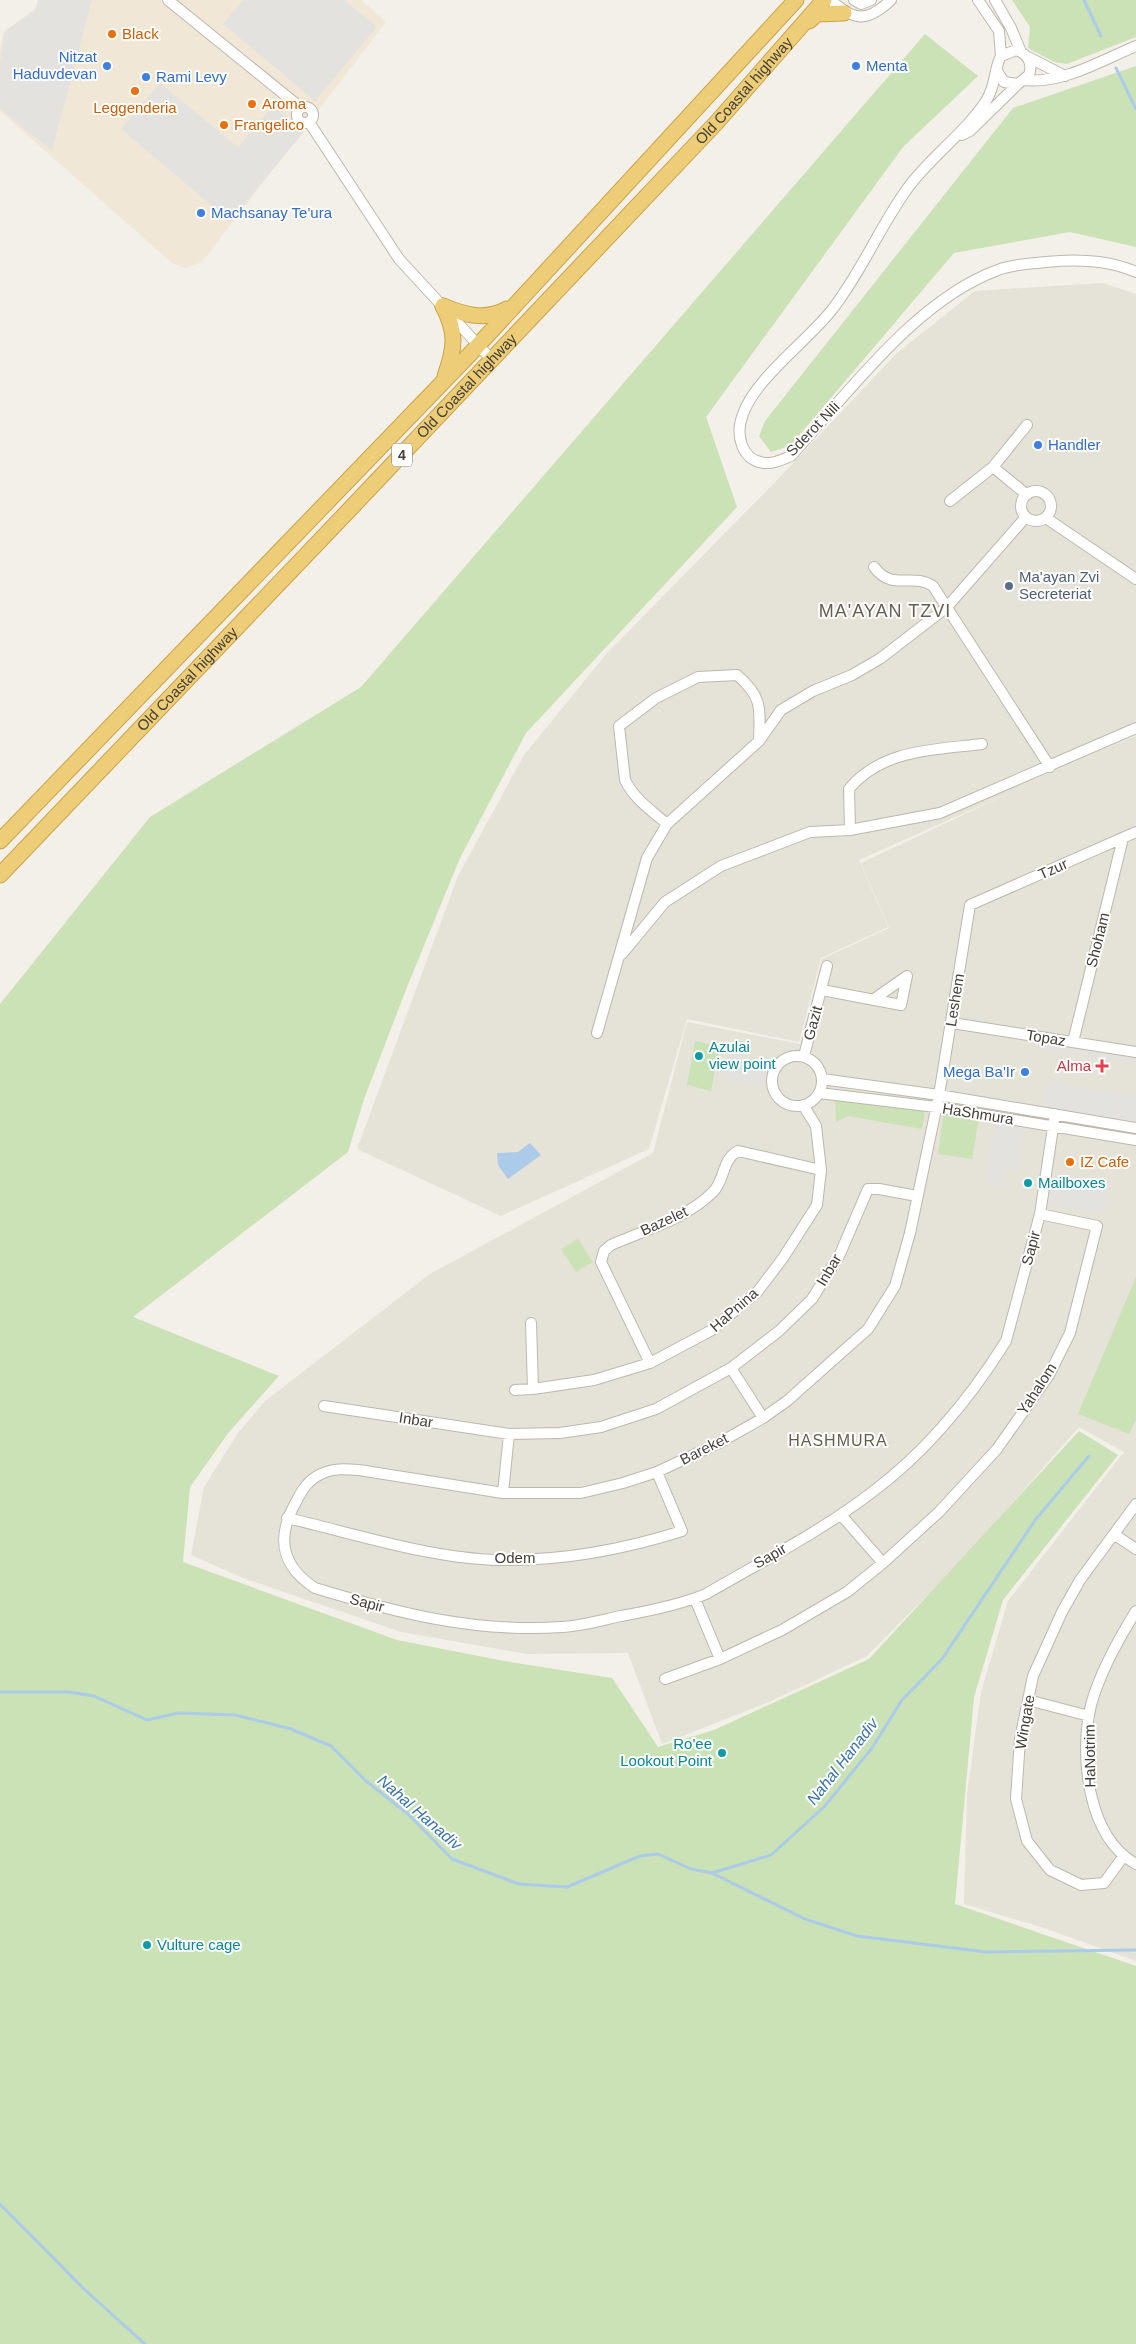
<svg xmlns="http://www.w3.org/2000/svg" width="1136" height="2344" font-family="Helvetica,sans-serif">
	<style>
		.residential { fill: #e5e2d7 }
		.commercial { fill: #f1e7d6 }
		.green { fill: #cbe1b6 }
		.parking { fill: #e4e2df }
		.water { fill: #accbe8 }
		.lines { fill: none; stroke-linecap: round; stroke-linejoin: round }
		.stream { stroke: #accbe8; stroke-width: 3 }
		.minor-casing { stroke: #bcb8ac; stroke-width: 12 }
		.highway-casing { stroke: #cba349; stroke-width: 17 }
		.minor { stroke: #fff; stroke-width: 10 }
		.highway { stroke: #edcd78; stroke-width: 15 }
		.food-dot { fill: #e8710a; stroke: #fff; stroke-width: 2 }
		.shop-dot { fill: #3f7fe0; stroke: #fff; stroke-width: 2 }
		.service-dot { fill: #5c6f8a; stroke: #fff; stroke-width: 2 }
		.culture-dot { fill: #0f9aa8; stroke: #fff; stroke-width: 2 }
		.health-dot { fill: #e0444e; stroke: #fff; stroke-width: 2 }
		.labels { text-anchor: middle; stroke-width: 4; stroke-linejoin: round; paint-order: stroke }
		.shield { fill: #fff; stroke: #7d7974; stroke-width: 1 }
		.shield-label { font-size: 14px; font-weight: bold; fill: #454038 }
		.food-label { font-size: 15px; fill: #c56008; stroke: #fff; text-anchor: start }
		.shop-label { font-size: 15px; fill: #366cbe; stroke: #fff; text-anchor: start }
		.street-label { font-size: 15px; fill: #454038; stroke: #fff }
		.service-label { font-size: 15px; fill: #4e5e75; stroke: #fff; text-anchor: start }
		.culture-label { font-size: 15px; fill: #0d838f; stroke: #fff; text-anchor: start }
		.health-label { font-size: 15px; fill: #be3a42; stroke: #fff; text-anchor: end }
		.neighbourhood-label { font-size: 16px; letter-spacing: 1px; fill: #665f50; stroke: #fff }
		.water-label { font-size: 16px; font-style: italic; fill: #3d72a4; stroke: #fff }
		.quarter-label { font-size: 18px; letter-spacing: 1px; fill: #665f50; stroke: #fff }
	</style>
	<rect width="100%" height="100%" fill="#f2f0e8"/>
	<!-- residential -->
	<path class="residential" d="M1103,283L1136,294V735L1099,752L1136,736V1961L1044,1928L964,1904L967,1795L981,1692L1008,1601L1124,1452L1079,1427L963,1559L867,1656L769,1702L662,1744L628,1653L527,1654L401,1632L243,1578L191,1555L204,1487L238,1433L265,1401L430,1274L653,1153L687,1022L800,1044L822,959L889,928L861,863L1014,791L859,860L888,927L821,958L799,1042L687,1019L649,1149L501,1216L357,1149L458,876L524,755L608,652L779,478L897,353L975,291Z"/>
	<!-- commercial -->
	<path class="commercial" d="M38,0H361L386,22L202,262L186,268L172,263L0,111V51L3,33L35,9Z"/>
	<!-- green -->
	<path class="green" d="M1012,0H1136V37L1067,64L1054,62L1028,48L1030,27Z
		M925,34L978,76L903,147L706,417L737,507L526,733L460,858L407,987L364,1099L348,1152L133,1317L279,1376L229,1432L190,1487L183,1562L397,1640L504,1661L612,1678L658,1747L714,1730L869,1659L1079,1431L1118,1455L1003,1600L974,1697L955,1904L1136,1966V2344H0V1004L150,817L361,687Z
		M1136,66V247L1070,232L954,253L790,446L771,452L759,436L765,421L1013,108Z
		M695,1041L719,1047L711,1091L687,1085Z
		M835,1094L925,1110L922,1129L848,1116L836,1122Z
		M944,1111L979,1117L972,1159L938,1154Z
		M578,1239L593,1262L576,1272L561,1249Z
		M1136,1277V1420L1129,1434L1078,1414Z"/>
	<!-- parking -->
	<path class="parking" d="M38,0H92L52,151L0,109V62L5,31L36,9Z
		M243,0H344L377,27L315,101L223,24Z
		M160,83L238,147L273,106L304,132L230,221L121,129Z
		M1045,1045L1136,1059V1065L1043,1051Z
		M729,1055L769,1063L764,1087L724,1079Z
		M1048,1081L1136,1097V1123L1044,1107Z
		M994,1124L1025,1129L1020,1171L1009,1169L1005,1188L984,1184Z
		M1048,1180L1108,1191L1105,1214L1044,1204Z"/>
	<!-- water -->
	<path class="water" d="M530,1143L541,1155L508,1179L498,1165L497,1153L518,1152Z"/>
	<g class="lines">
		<!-- stream -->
		<path class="stream" d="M1084,0L1101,36
			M1116,68L1136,109
			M0,1692H69L94,1696L147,1720L179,1713L235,1715L291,1729L331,1746L366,1781L408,1814L452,1859L519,1884L567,1887L640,1856L658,1854L691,1869L712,1873L771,1855L824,1807L872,1748L902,1700L942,1659L1036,1519L1089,1456
			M712,1873L805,1919L857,1936L986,1952L1136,1950
			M0,2204L85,2290L145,2344"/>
		<!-- minor casing -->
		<g class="minor-casing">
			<path id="minor" d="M168,0L301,108
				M831,0C854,22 868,22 891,0
				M854,0L861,4L871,0
				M978,0L999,31L1001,56
				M995,0L1011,28L1021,52
				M1028,57L1065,76
				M997,71L1004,82L1018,84L1029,75C1033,63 1028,54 1016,50L1001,56C993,71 997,83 986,101C964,134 930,157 907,189C879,228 861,273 831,311C807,341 755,379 743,414C735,434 741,462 766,463C775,464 783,459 791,456C848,393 917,299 998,270C1012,264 1031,264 1046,262C1075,259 1109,260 1136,272
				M1025,80C1063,84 1102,60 1136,46
				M297 115a8 8 0 1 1 16 0a8 8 0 1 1-16 0Z
				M309,122L399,259L491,359
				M962,135L970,131L1018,84
				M993,467L1026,494
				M1021 506a15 15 0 1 1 30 0a15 15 0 1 1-30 0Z
				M950,501L993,467L1027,425
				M1046,518L1136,579
				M874,567C893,592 911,572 933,586L1050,767
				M982,744C934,750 882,749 849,789L850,830L940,813L1136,728
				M667,824C652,811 634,799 625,780L619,726L656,698L698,677L737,675C763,697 760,709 759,741
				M622,954L665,902L721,866L810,832L850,830
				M822,990L901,1005L907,976L874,999
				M952,1023L1136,1052
				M597,1033L647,858L667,824L759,741L781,710L813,691L852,675L881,658L947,607L1025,518
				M1073,1042L1123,838
				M772 1081a25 25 0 1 1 50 0a25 25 0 1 1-50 0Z
				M804,1056L827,966
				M822,1079L939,1095L1136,1128
				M819,1093L936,1107L1136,1140
				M1055,1114L1040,1214L1006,1341C971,1397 925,1453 871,1493C820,1532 761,1562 706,1594C680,1605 649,1611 621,1616C602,1620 581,1626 562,1627C475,1633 397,1613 315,1588C281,1566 276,1537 296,1502C302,1490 308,1480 321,1474C333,1468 346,1469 359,1470L503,1493H581L623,1483L657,1472L719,1443L763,1418L787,1401L868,1329L895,1286L910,1233L939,1095L970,905L1136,832
				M531,1323L533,1389
				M650,1363L601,1262L604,1251L611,1245C645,1230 686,1219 713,1192C725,1180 722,1159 738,1151L821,1170
				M731,1368L763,1418
				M515,1390L533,1389L594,1380L650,1363L712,1330L758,1291L783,1258L817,1205L821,1170L816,1126L803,1105
				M324,1406L509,1434L560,1433L601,1427L656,1409L731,1368L779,1331L812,1299L840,1254L868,1189H879L917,1196
				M503,1493L509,1434
				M841,1515L883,1563
				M287,1518C353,1533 431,1559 499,1560C562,1561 622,1550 682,1531L657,1472
				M1115,1535L1136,1549
				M695,1599L720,1659
				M1136,1611C1118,1640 1100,1672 1091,1705C1079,1754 1087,1837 1136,1864
				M665,1679L720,1659L782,1630L847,1592L883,1563L939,1512L997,1449L1049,1375L1070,1333L1097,1226L1040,1214
				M1028,1700L1089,1716
				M1123,1857L1104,1883L1081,1885L1050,1870L1027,1841L1016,1799L1020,1739L1033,1676L1062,1612L1080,1580L1136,1504"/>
		</g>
		<!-- highway casing -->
		<g class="highway-casing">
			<g id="highway">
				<path d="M809,21L817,14L844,13"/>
				<path d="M443,306C457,333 455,348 445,376"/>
				<path d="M443,306C465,315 485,321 507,309"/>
				<path d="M0,841L471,353L796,0"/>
				<path id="s1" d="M0,875L352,507L717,122L824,0"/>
			</g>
		</g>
		<!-- minor -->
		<use href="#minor" class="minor"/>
		<!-- highway -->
		<use href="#highway" class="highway"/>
	</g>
	<!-- markers -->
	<g class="food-dot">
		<circle cx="112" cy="34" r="5"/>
		<circle cx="135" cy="91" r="5"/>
		<circle cx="252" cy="104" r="5"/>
		<circle cx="224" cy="125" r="5"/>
		<circle cx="1070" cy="1162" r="5"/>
	</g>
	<g class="shop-dot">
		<circle cx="107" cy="66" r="5"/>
		<circle cx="856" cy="66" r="5"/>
		<circle cx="146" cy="77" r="5"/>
		<circle cx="201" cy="213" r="5"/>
		<circle cx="1038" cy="445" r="5"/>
		<circle cx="1025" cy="1072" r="5"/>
	</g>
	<circle class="service-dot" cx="1009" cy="586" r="5"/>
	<g class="culture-dot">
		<circle cx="699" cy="1056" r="5"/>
		<circle cx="1028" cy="1183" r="5"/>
		<circle cx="722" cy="1753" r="5"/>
		<circle cx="147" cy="1945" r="5"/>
	</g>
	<path class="health-dot" d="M1099.5 1058.5h5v5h5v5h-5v5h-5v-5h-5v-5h5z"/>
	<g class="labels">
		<!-- shield labels -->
		<rect class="shield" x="392" y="443.5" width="20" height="23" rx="4"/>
		<g class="shield-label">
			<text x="402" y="460">4</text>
		</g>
		<!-- food labels -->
		<g class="food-label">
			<text x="122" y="39">Black</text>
			<text x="262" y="109">Aroma</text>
			<text x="135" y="113" text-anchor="middle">Leggenderia</text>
			<text x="234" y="130">Frangelico</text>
			<text x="1080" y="1167">IZ Cafe</text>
		</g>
		<!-- shop labels -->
		<g class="shop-label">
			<text x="97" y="62" text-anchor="end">Nitzat<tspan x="97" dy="17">Haduvdevan</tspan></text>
			<text x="866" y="71">Menta</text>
			<text x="156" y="82">Rami Levy</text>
			<text x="211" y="218">Machsanay Te'ura</text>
			<text x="1048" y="450">Handler</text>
			<text x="1015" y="1077" text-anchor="end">Mega Ba'Ir</text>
		</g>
		<!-- street labels -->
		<g class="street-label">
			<text dy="5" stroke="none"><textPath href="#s1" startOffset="1081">Old Coastal highway</textPath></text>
			<text dy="5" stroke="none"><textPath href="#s1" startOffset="676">Old Coastal highway</textPath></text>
			<text transform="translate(813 429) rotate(-46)" y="5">Sderot Nili</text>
			<text dy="5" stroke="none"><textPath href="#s1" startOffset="271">Old Coastal highway</textPath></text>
			<text transform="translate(1053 869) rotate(-24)" y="5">Tzur</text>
			<text transform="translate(1098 940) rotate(-76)" y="5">Shoham</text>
			<text transform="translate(955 1000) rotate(-81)" y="5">Leshem</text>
			<text transform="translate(813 1023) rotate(-75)" y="5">Gazit</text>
			<text transform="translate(1046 1038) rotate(9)" y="5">Topaz</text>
			<text transform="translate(978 1114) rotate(9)" y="5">HaShmura</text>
			<text transform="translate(664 1221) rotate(-25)" y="5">Bazelet</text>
			<text transform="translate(1031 1248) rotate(-75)" y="5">Sapir</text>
			<text transform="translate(829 1270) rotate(-59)" y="5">Inbar</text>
			<text transform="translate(734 1310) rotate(-41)" y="5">HaPnina</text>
			<text transform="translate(1037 1389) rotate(-57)" y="5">Yahalom</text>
			<text transform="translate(416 1420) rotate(9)" y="5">Inbar</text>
			<text transform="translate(704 1449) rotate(-27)" y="5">Bareket</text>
			<text transform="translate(770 1556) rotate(-30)" y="5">Sapir</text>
			<text x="515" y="1563">Odem</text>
			<text transform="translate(367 1603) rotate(15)" y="5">Sapir</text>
			<text transform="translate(1025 1722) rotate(-80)" y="5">Wingate</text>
			<text transform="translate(1090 1756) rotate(-91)" y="5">HaNotrim</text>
		</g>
		<!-- service labels -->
		<g class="service-label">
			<text x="1019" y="582">Ma'ayan Zvi<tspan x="1019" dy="17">Secreteriat</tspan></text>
		</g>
		<!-- culture labels -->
		<g class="culture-label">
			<text x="709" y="1052">Azulai<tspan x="709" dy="17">view point</tspan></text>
			<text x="1038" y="1188">Mailboxes</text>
			<text x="712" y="1749" text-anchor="end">Ro'ee<tspan x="712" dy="17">Lookout Point</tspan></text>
			<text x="157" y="1950">Vulture cage</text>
		</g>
		<!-- health labels -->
		<g class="health-label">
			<text x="1091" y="1071">Alma</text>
		</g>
		<!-- neighbourhood labels -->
		<g class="neighbourhood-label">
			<text x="838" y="1446">HASHMURA</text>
		</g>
		<!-- water labels -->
		<g class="water-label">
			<text transform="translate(842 1761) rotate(-52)" y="6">Nahal Hanadiv</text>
			<text transform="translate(420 1812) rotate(41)" y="6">Nahal Hanadiv</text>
		</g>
		<!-- quarter labels -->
		<g class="quarter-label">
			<text x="885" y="617">MA'AYAN TZVI</text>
		</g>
	</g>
</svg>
